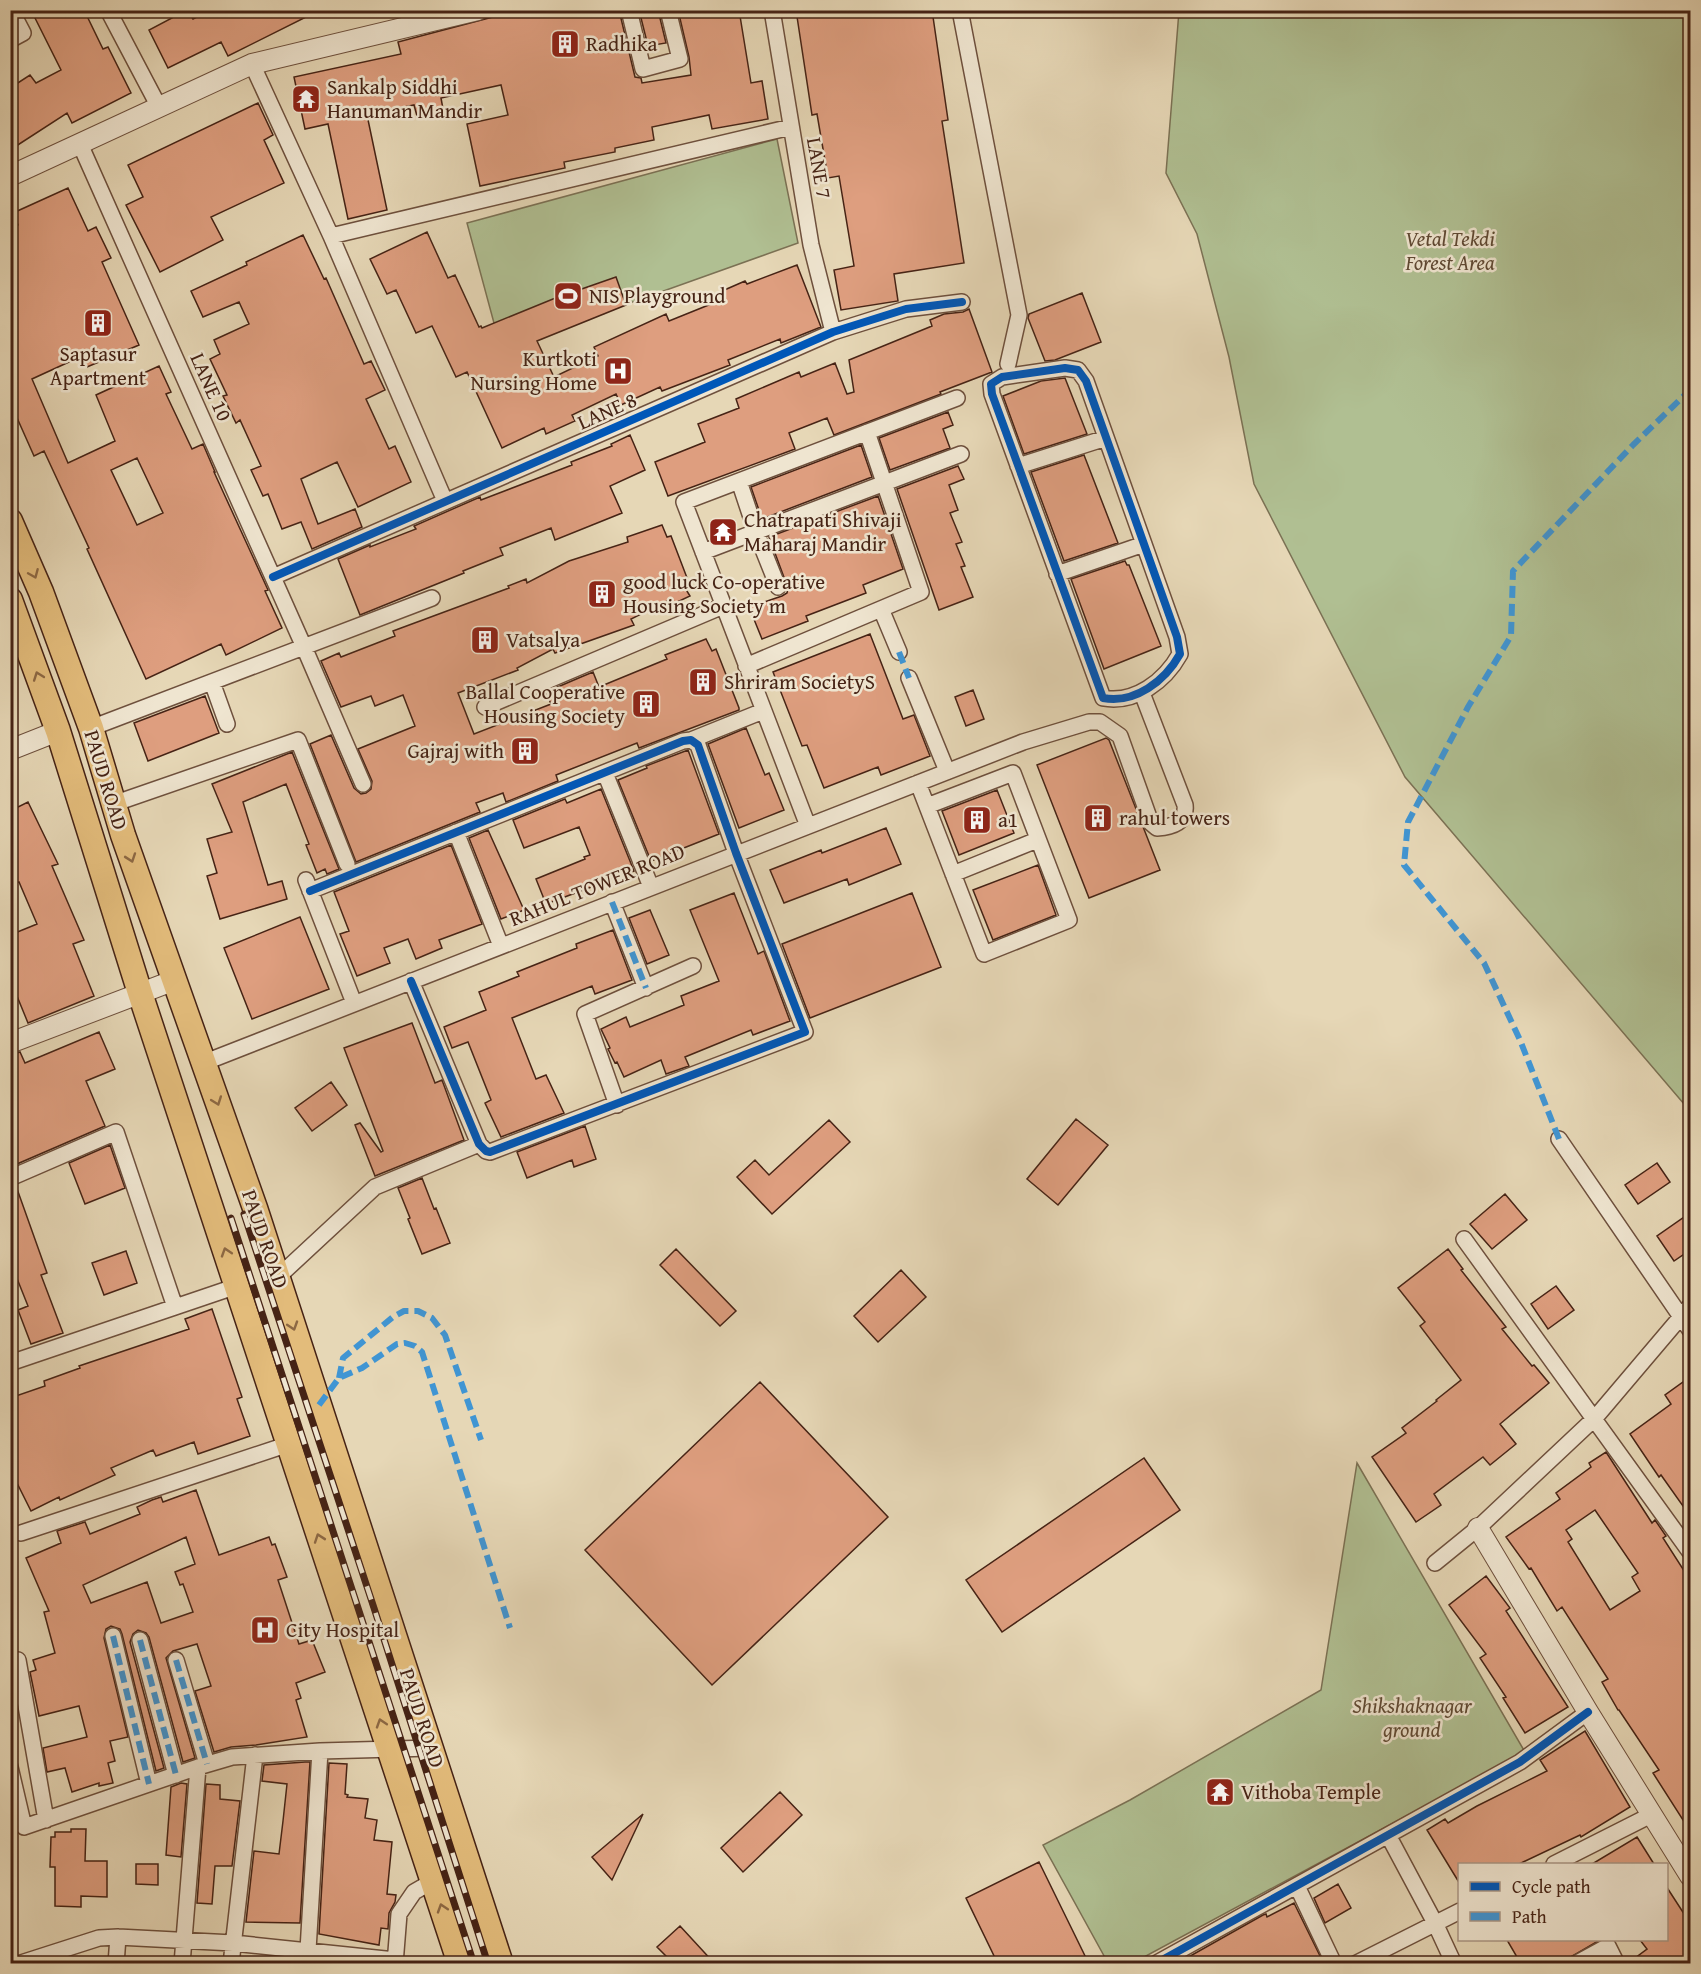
<svg xmlns="http://www.w3.org/2000/svg" width="1701" height="1974" font-family="'Gentium Book Plus',serif">
	<style>
		.green { fill: #b0bf92; stroke: #7b7154; stroke-width: 1.5 }
		.building { fill: #de9e7f; stroke: #462315; stroke-width: 1.5; fill-rule: evenodd }
		.lines { fill: none; stroke-linecap: round; stroke-linejoin: round }
		.minor-casing { stroke: #6e503d; stroke-width: 18 }
		.tertiary-casing { stroke: #6e503d; stroke-width: 22 }
		.primary-casing { stroke: #462315; stroke-width: 27 }
		.minor { stroke: #efe5d0; stroke-width: 15 }
		.tertiary { stroke: #efe5d0; stroke-width: 20 }
		.primary { stroke: #e3bc7b; stroke-width: 24 }
		.rail-casing { stroke: #462315; stroke-width: 7 }
		.rail { stroke: #efe5d0; stroke-width: 4.5; stroke-dasharray: 14; stroke-linecap: butt }
		.quiet { stroke: #4095d3; stroke-width: 6; stroke-dasharray: 12 6; stroke-linecap: butt }
		.cycleway-casing { stroke: #efe5d0; stroke-width: 11 }
		.cycleway { stroke: #0057b8; stroke-width: 8 }
		.oneway { stroke: #8d6843 }
		.labels { text-anchor: middle; stroke-width: 5; stroke-linejoin: round; paint-order: stroke }
		.poi-label { font-size: 21px; fill: #462315; stroke: #efe5d0; text-anchor: start }
		.street-label { font-size: 21px; fill: #462315; stroke: #efe5d0 }
		.park-label { font-size: 21px; font-style: italic; fill: #604a34; stroke: #efe5d0 }
	</style>
	<rect width="100%" height="100%" fill="#e6d7b6"/>
	<filter id="stains"><feTurbulence type="fractalNoise" baseFrequency=".00333" numOctaves="4"/><feColorMatrix values="0 0 0 0 .2 0 0 0 0 .09 0 0 0 0 .02 0 0 0 .5 -.17"/></filter>
	<radialGradient id="worn" r=".72"><stop offset=".6" stop-color="#630" stop-opacity="0"/><stop offset="1" stop-color="#630" stop-opacity=".3"/></radialGradient>
	<!-- green -->
	<path class="green" d="M1179,11H1690V1111L1405,777L1254,484L1229,357L1197,234L1166,173Z
		M777,139L798,243L501,349L467,223Z
		M1357,1463L1525,1752L1133,1963H1108L1043,1845L1130,1800L1321,1690Z"/>
	<!-- building -->
	<path class="building" d="M31,10H84L103,49L108,47L131,93L72,123L67,113L10,150V88L30,75L36,83L61,70Z
		M187,10L193,19L211,10H320L228,56L221,42L168,68L149,30Z
		M519,10L520,15L540,10H619L635,77L641,78L642,83L691,75L689,57L678,10H739L751,83L762,81L768,119L712,129L709,115L652,127L654,140L615,148V152L564,162L565,168L480,186L467,124L508,115L501,85L441,98L443,109L417,116L414,105L367,115L387,210L348,219L328,124L305,129L294,77L401,54L398,42Z
		M639,10H658L666,43L648,46Z
		M796,10H932L948,120L942,121L964,263L894,274L898,301L841,310L834,270L854,266L839,176L828,178L817,114L812,115Z
		M258,103L273,135L264,140L284,183L211,217L223,240L160,272L126,205L143,197L128,165Z
		M68,188L88,231L96,227L111,258L102,262L139,345L87,367L82,356L32,379L68,463L115,441L96,395L159,366L171,392L166,394L192,449L203,444L215,472H214L268,590L265,591L282,628L226,655L221,644L146,679L87,549L89,548L44,451L34,456L10,402V229L18,225L13,213ZM137,458L163,513L137,525L111,470Z
		M427,232L448,278L455,275L479,327L481,326L482,328L553,299L616,277L626,305L537,341L554,377L598,356L594,347L666,314L669,321L716,302L713,295L745,281L747,284L797,265L821,327L781,343L780,339L728,360L730,365L662,391L660,387L621,405L616,394L572,415L575,421L546,434L544,428L502,448L467,372L456,377L432,326L416,333L396,290L387,294L370,259Z
		M303,235L324,279L326,278L364,364L371,361L385,390L366,399L389,449L395,446L411,482L358,507L337,462L301,479L318,524L355,509L362,527L312,549L301,522L282,529L268,494L263,496L251,470L261,466L240,420L236,423L223,396L227,395L210,359L220,354L214,340L249,324L239,302L203,317L191,291L247,265L246,262Z
		M1082,293L1101,342L1055,360L1045,361L1028,318L1029,314Z
		M969,309L992,372L940,392L941,394L834,435L827,418L789,433L795,449L668,496L655,462L705,442L698,424L739,408L736,399L799,372L801,377L835,363L847,394L854,392L849,360L932,326L930,320L944,314L963,312Z
		M1065,378L1087,434L1024,454L1003,396L1041,381Z
		M948,412L953,425L943,429L950,448L890,470L879,438Z
		M630,435L645,470L610,486L622,513L555,540L551,528L500,548L503,555L463,571L464,573L360,615L338,559L370,545V547L416,529L414,526L480,497L481,500L572,465L571,462L612,446L611,444Z
		M861,445L872,477L762,519L751,487Z
		M1084,455L1118,543L1064,561L1031,472Z
		M958,466L964,479L949,485L958,510L950,513L962,542L956,544L965,566L961,567L973,597L939,610L897,489Z
		M878,496L903,569L863,585L866,593L806,616L808,621L762,639L749,607L782,596L787,593L788,588L769,537Z
		M662,525L667,537L671,536L689,583L685,588L690,596L671,605L669,600L631,619L634,625L555,653L553,649L517,668L518,670L458,693L474,734L551,704L546,692L581,677L593,672L599,687L667,659L665,655L706,639L712,651L716,649L739,708V710L639,748L637,743L556,775L558,781L506,802L503,793L476,803L480,812L356,862L310,744L331,735L354,788L361,794L366,793L371,789L372,781L358,749L415,726L403,695L375,706L371,696L341,707L321,661L339,653L341,657L395,636L393,631L509,588L508,586L526,579L527,583L569,561L628,542L627,537Z
		M1125,561L1127,565H1129L1161,646L1104,669L1071,579Z
		M870,634L903,719L914,715L930,756L881,775L878,767L824,788L807,745L802,746L773,672Z
		M973,690L984,719L966,726L955,697Z
		M205,696L219,733L148,761L134,723Z
		M746,728L765,775L769,773L784,810L739,828L708,744Z
		M1106,738L1109,740L1160,870L1089,898L1037,765Z
		M688,750L719,834L651,861L618,780L647,768L646,766Z
		M292,752L339,869L327,874L325,869L317,873L306,845L309,844L286,784L243,802L268,885L282,881L287,899L220,919L207,876L217,873L207,839L232,832L212,784Z
		M601,789L634,871L546,904L536,879L585,859L584,857L590,855L579,827L524,848L513,820L565,799L567,803Z
		M997,790L1014,833L959,855L942,811Z
		M28,802L58,864L52,866L84,940L73,944L94,996L28,1023L10,979V935L37,924L19,882L10,885V811Z
		M886,828L901,864L849,885L847,879L784,903L770,870L821,850L822,853Z
		M488,830L524,910L501,919L469,838Z
		M451,845L482,924L439,940L442,948L416,959L408,939L384,948L390,963L357,976L340,934L349,931L334,892Z
		M1038,865L1056,915L993,940L973,890Z
		M734,893L758,954L764,951L790,1021L753,1035L751,1030L685,1057L689,1066L666,1074L661,1060L624,1077L617,1062L615,1063L608,1049L610,1048L601,1029L626,1017L630,1027L684,1005L681,996L719,981L690,910Z
		M912,893L941,967L810,1018L782,944Z
		M650,910L669,955L647,964L629,918Z
		M300,917L329,989L252,1019L224,948Z
		M613,930L632,980L595,994L592,986L512,1018L536,1079L546,1075L564,1113L501,1137L485,1103L491,1100L468,1042L452,1048L444,1027L486,1010L479,992L519,976L517,972L577,948L576,944Z
		M412,1023L435,1083L442,1080L464,1140L375,1176L355,1125L360,1123L381,1152L383,1151L344,1048Z
		M99,1032L115,1069L86,1081L105,1126L10,1167V1055L20,1052L25,1063Z
		M331,1082L347,1105L312,1131L295,1108Z
		M1076,1119L1108,1145L1058,1205L1027,1179Z
		M829,1120L850,1142L772,1214L737,1177L755,1160L769,1175Z
		M585,1126L596,1159L574,1167L572,1160L527,1178L517,1152Z
		M110,1145L125,1188L85,1204L69,1163Z
		M1657,1163L1670,1182L1638,1204L1625,1185Z
		M422,1178L434,1209L436,1208L450,1243L422,1254L408,1219L410,1218L398,1188Z
		M16,1186L47,1273L41,1275L63,1333L31,1344L18,1310L28,1306L10,1261V1188Z
		M1505,1194L1527,1220L1492,1249L1470,1224Z
		M1690,1213V1250L1674,1261L1657,1236Z
		M676,1249L736,1311L720,1326L660,1265Z
		M1448,1249L1463,1269L1461,1270L1506,1327L1502,1329L1532,1366L1534,1365L1549,1383L1500,1424L1516,1444L1490,1465L1483,1457L1434,1494L1441,1505L1416,1522L1372,1457L1406,1433L1402,1428L1437,1401L1436,1400L1461,1380L1420,1326L1425,1322L1398,1288Z
		M126,1251L137,1283L104,1295L92,1263Z
		M901,1270L926,1297L878,1342L854,1316Z
		M1556,1286L1574,1310L1548,1329L1531,1304Z
		M212,1309L242,1397L237,1399L250,1436L198,1454L194,1442L156,1456L153,1450L111,1468L115,1475L60,1500L59,1497L31,1511L10,1469V1398L45,1386L44,1381L80,1368L79,1366L189,1329L185,1319Z
		M1690,1377V1516L1661,1475L1659,1477L1630,1434L1671,1404L1665,1395Z
		M760,1382L888,1517L712,1685L585,1550Z
		M1606,1452L1652,1523L1655,1520L1666,1536L1663,1538L1690,1580V1831L1653,1773L1659,1770L1619,1710H1618L1602,1682L1608,1679L1562,1607L1557,1611L1531,1568L1529,1569L1506,1537L1560,1499L1556,1493L1591,1467L1589,1463ZM1595,1510L1638,1573L1632,1577L1640,1591L1610,1610L1568,1542L1572,1539L1566,1530Z
		M1144,1458L1180,1510L1002,1632L966,1580Z
		M196,1490L219,1555L269,1537L272,1545L275,1544L287,1577L278,1580L299,1644L312,1640L325,1672L296,1683L301,1698L296,1700L307,1737L256,1745L231,1747L214,1752L195,1691L211,1686L197,1644L173,1651L166,1658L195,1758L183,1762L149,1637L146,1633L138,1630L133,1634L130,1642L164,1768L156,1771L122,1634L120,1629L111,1626L106,1629L104,1638L128,1737L110,1741L115,1761L108,1763L113,1783L99,1786V1783L72,1792L65,1768L47,1772L43,1748L87,1737L79,1706L39,1716L30,1672L36,1670L33,1660L55,1653L44,1612L49,1611L26,1558L61,1543L57,1531L85,1522L90,1534L140,1514L137,1507L152,1500L161,1497L163,1502ZM186,1537L195,1564L175,1572L180,1585L183,1584L193,1612L161,1623L147,1582L91,1603L83,1585Z
		M1486,1576L1510,1608L1506,1611L1568,1707L1525,1733L1503,1698L1506,1697L1480,1658L1486,1654L1449,1605Z
		M1585,1731L1630,1807L1581,1837L1580,1835L1519,1864H1460V1884L1427,1830L1445,1819L1448,1823L1477,1806L1547,1771L1540,1760Z
		M305,1762H310L300,1923L246,1922L254,1851L279,1854L283,1821L287,1784L262,1781L264,1765Z
		M329,1763L347,1764L345,1794L348,1795L347,1797L368,1799L365,1818L377,1820L374,1840L392,1842L387,1894L396,1895L395,1902L389,1913L388,1929L381,1928L379,1945L319,1934Z
		M181,1783L187,1784L181,1857L166,1855L171,1787Z
		M206,1784L220,1785V1799L240,1801L232,1866H215L212,1904L197,1903Z
		M780,1792L802,1815L743,1872L721,1848Z
		M643,1814L612,1880L592,1857Z
		M71,1829H86L85,1861H107V1897L81,1896V1907L55,1906V1867H50L51,1837H55V1832H71Z
		M1637,1837L1654,1864H1592Z
		M1039,1862L1089,1964H998L966,1898Z
		M136,1864H158V1885L136,1884Z
		M1338,1884L1351,1908L1325,1923L1314,1898Z
		M1666,1886L1690,1923V1964H1627L1647,1949L1640,1940H1666Z
		M1294,1903L1322,1960L1315,1964H1176L1263,1915L1266,1914L1267,1917Z
		M680,1926L715,1964H674L657,1947Z
		M1507,1940H1600L1559,1964H1521Z"/>
	<g class="lines">
		<!-- minor casing -->
		<g class="minor-casing">
			<path id="minor" d="M108,10L159,107
				M629,10L643,69L680,59L668,10
				M772,10L811,245L833,332
				M960,10L1019,315L1008,364
				M10,40L23,33L11,10
				M252,64L331,236L445,501
				M80,144L304,647L363,784
				M331,236L791,127
				M1065,368L1078,370L1086,381L1177,637L1180,654C1165,681 1135,704 1103,698L992,394L991,384L1002,377Z
				M1018,466L1106,438
				M739,481L756,532L778,587
				M703,552L961,454
				M1057,574L1144,544
				M273,577L833,332L906,309L962,302
				M881,609L899,652
				M746,666L921,592L867,432
				M909,678L947,771
				M212,682L227,724
				M485,707L723,606
				M91,728L432,598
				M691,740L763,711
				M605,773L651,887
				M918,783L984,954L1069,920L1013,773L927,806
				M113,804L298,740L347,864
				M808,826L684,502L957,398
				M456,832L501,946
				M953,874L1037,840
				M306,880L354,1003
				M310,891L683,741L691,740L698,745L736,853L805,1032L490,1152L486,1151L479,1144L411,981
				M612,902L646,988
				M203,1063L1023,742L1089,722H1100L1120,736L1151,823L1157,828C1173,827 1187,822 1185,805L1142,693
				M617,1105L585,1014L693,966
				M1559,1139L1690,1330
				M10,1178L116,1132L175,1307
				M1464,1239L1690,1552
				M278,1277L375,1187L479,1144
				M10,1363L237,1286
				M21,1533L289,1444
				M1435,1563L1478,1528L1595,1418L1690,1306
				M113,1636L149,1784
				M140,1640L176,1775
				M18,1660L46,1820
				M176,1660L207,1764
				M10,1767L24,1827L198,1767L232,1757L320,1751L432,1748
				M1388,1835L1435,1923L1454,1964
				M1554,1864L1653,1814
				M1297,1886L1334,1964
				M308,1950L320,1751
				M18,1964L99,1938L118,1937L233,1943L395,1960
				M116,1964L118,1937
				M182,1964L198,1767
				M231,1964L255,1755
				M395,1964L399,1914L414,1892L433,1881
				M1155,1964L1520,1762L1588,1712
				M1355,1964L1460,1911
				M1575,1964L1608,1946L1617,1964"/>
		</g>
		<!-- tertiary casing -->
		<g class="tertiary-casing">
			<path id="tertiary" d="M10,176L252,64L478,10
				M10,750L58,731
				M10,1043L175,980
				M1478,1528L1588,1712L1690,1876"/>
		</g>
		<!-- primary casing -->
		<g class="primary-casing">
			<path id="primary" d="M10,521L41,592L91,728L123,835L255,1208L501,1964
				M10,600L58,731L140,993L460,1964"/>
		</g>
		<!-- minor -->
		<use href="#minor" class="minor"/>
		<!-- tertiary -->
		<use href="#tertiary" class="tertiary"/>
		<!-- primary -->
		<use href="#primary" class="primary"/>
		<!-- rail casing -->
		<g class="rail-casing">
			<path id="rail" d="M244,1214L374,1608L488,1964
				M231,1218L474,1964"/>
		</g>
		<!-- rail -->
		<use href="#rail" class="rail"/>
		<!-- quiet -->
		<path class="quiet" d="M899,652L909,678
			M612,902L646,988
			M1559,1139L1520,1040L1484,963L1404,865L1408,822L1468,707L1511,636L1513,571L1633,445L1690,390
			M339,1378L343,1358L393,1317L404,1311H418L432,1318L445,1335L481,1440
			M319,1405L339,1378L362,1368L397,1344L405,1343L415,1346L422,1352L510,1628
			M113,1636L149,1784
			M140,1640L176,1775
			M176,1660L207,1764"/>
		<!-- cycleway casing -->
		<g class="cycleway-casing">
			<path id="cycleway" d="M1065,368L1078,370L1086,381L1177,637L1180,654C1165,681 1135,704 1103,698L992,394L991,384L1002,377Z
				M273,577L833,332L906,309L962,302
				M310,891L683,741L691,740L698,745L736,853L805,1032L490,1152L486,1151L479,1144L411,981
				M1155,1964L1520,1762L1588,1712"/>
		</g>
		<!-- cycleway -->
		<use href="#cycleway" class="cycleway"/>
	</g>
	<!-- one-way arrows -->
	<defs><path id="oneway-chevron" d="M-2-3.5L2.5 0L-2 3.5" fill="none" stroke-width="1.6" stroke-linecap="round" stroke-linejoin="round" transform="scale(1.5)"/></defs>
	<g class="oneway">
		<use href="#oneway-chevron" transform="translate(34 574) rotate(67)"/>
		<use href="#oneway-chevron" transform="translate(38 676) rotate(-110)"/>
		<use href="#oneway-chevron" transform="translate(131 858) rotate(71)"/>
		<use href="#oneway-chevron" transform="translate(217 1101) rotate(70)"/>
		<use href="#oneway-chevron" transform="translate(226 1252) rotate(-108)"/>
		<use href="#oneway-chevron" transform="translate(293 1326) rotate(72)"/>
		<use href="#oneway-chevron" transform="translate(319 1538) rotate(-109)"/>
		<use href="#oneway-chevron" transform="translate(381 1723) rotate(-108)"/>
		<use href="#oneway-chevron" transform="translate(442 1908) rotate(-108)"/>
	</g>
	<!-- icons -->
	<defs>
		<g id="building-square" transform="scale(1.5)"><rect x="-9" y="-9" width="18" height="18" rx="4" fill="#8f2418" stroke="#efe5d0"/><path d="M-4-6H4V6H1V3H-1V6H-4ZM-2.5-4.3h1.7v1.8h-1.7ZM.8-4.3h1.7v1.8H.8ZM-2.5-1h1.7V.8h-1.7ZM.8-1h1.7V.8H.8Z" fill="#fff"/></g>
		<g id="temple-square" transform="scale(1.5)"><rect x="-9" y="-9" width="18" height="18" rx="4" fill="#8f2418" stroke="#efe5d0"/><path d="M0-6L5-2H3V0L6.5 2.5H4V6H1.5V3h-3V6H-4V2.5H-6.5L-3 0V-2H-5Z" fill="#fff"/></g>
		<g id="stadium-square" transform="scale(1.5)"><rect x="-9" y="-9" width="18" height="18" rx="4" fill="#8f2418" stroke="#efe5d0"/><path d="M0-5a6.5 5 0 1 0 0 10a6.5 5 0 1 0 0-10ZM-3.5-1.8h7v3.6h-7Z" fill="#fff"/></g>
		<g id="hospital-square" transform="scale(1.5)"><rect x="-9" y="-9" width="18" height="18" rx="4" fill="#8f2418" stroke="#efe5d0"/><path d="M-5-5h3v3.5h4V-5h3V5h-3V1.5h-4V5h-3Z" fill="#fff"/></g>
	</defs>
	<g fill-rule="evenodd">
		<use href="#building-square" x="565" y="44"/>
		<use href="#temple-square" x="306" y="99"/>
		<use href="#stadium-square" x="568" y="296"/>
		<use href="#building-square" x="98" y="323"/>
		<use href="#hospital-square" x="618" y="371"/>
		<use href="#temple-square" x="723" y="532"/>
		<use href="#building-square" x="602" y="594"/>
		<use href="#building-square" x="485" y="640"/>
		<use href="#building-square" x="703" y="682"/>
		<use href="#building-square" x="646" y="704"/>
		<use href="#building-square" x="525" y="751"/>
		<use href="#building-square" x="1098" y="818"/>
		<use href="#building-square" x="977" y="820"/>
		<use href="#hospital-square" x="265" y="1630"/>
		<use href="#temple-square" x="1220" y="1792"/>
	</g>
	<g class="labels">
		<!-- poi labels -->
		<g class="poi-label">
			<text x="586" y="51">Radhika</text>
			<text x="327" y="94">Sankalp Siddhi<tspan x="327" dy="24">Hanuman Mandir</tspan></text>
			<text x="589" y="303">NIS Playground</text>
			<text x="98" y="361" text-anchor="middle">Saptasur<tspan x="98" dy="24">Apartment</tspan></text>
			<text x="597" y="366" text-anchor="end">Kurtkoti<tspan x="597" dy="24">Nursing Home</tspan></text>
			<text x="744" y="527">Chatrapati Shivaji<tspan x="744" dy="24">Maharaj Mandir</tspan></text>
			<text x="623" y="589">good luck Co-operative<tspan x="623" dy="24">Housing Society m</tspan></text>
			<text x="506" y="647">Vatsalya</text>
			<text x="724" y="689">Shriram SocietyS</text>
			<text x="625" y="699" text-anchor="end">Ballal Cooperative<tspan x="625" dy="24">Housing Society</tspan></text>
			<text x="504" y="758" text-anchor="end">Gajraj with</text>
			<text x="1119" y="825">rahul towers</text>
			<text x="998" y="827">a1</text>
			<text x="286" y="1637">City Hospital</text>
			<text x="1241" y="1799">Vithoba Temple</text>
		</g>
		<!-- street labels -->
		<g class="street-label">
			<text transform="translate(819 168) rotate(80)" y="7">LANE 7</text>
			<text transform="translate(211 387) rotate(66)" y="7">LANE 10</text>
			<text transform="translate(607 411) rotate(-24)" y="7">LANE 8</text>
			<text transform="translate(106 780) rotate(73)" y="7">PAUD ROAD</text>
			<text transform="translate(597 885) rotate(-22)" y="7">RAHUL TOWER ROAD</text>
			<text transform="translate(265 1239) rotate(71)" y="7">PAUD ROAD</text>
			<text transform="translate(422 1718) rotate(72)" y="7">PAUD ROAD</text>
		</g>
		<!-- park labels -->
		<g class="park-label">
			<text x="1450" y="246">Vetal Tekdi<tspan x="1450" dy="24">Forest Area</tspan></text>
			<text x="1412" y="1713">Shikshaknagar<tspan x="1412" dy="24">ground</tspan></text>
		</g>
	</g>
	<!-- margin -->
	<rect width="1701" height="1974" fill="none" stroke="#e6d7b6" stroke-width="36"/>
	<rect x="12" y="12" width="1677" height="1950" fill="none" stroke="#462315" stroke-width="3"/>
	<rect x="18" y="18" width="1665" height="1938" fill="none" stroke="#462315" stroke-width="1.5"/>
	<!-- legend -->
	<rect x="1458" y="1863" width="210" height="78" fill="#efe5d0" stroke="#ab9785" stroke-width="1.5"/>
	<rect x="1470" y="1882" width="30" height="9" fill="#0057b8" stroke="#ab9785" stroke-width="1.5"/>
	<text x="1512" y="1893" font-size="18" fill="#462315">Cycle path</text>
	<rect x="1470" y="1912" width="30" height="9" fill="#4095d3" stroke="#ab9785" stroke-width="1.5"/>
	<text x="1512" y="1923" font-size="18" fill="#462315">Path</text>
	<rect width="100%" height="100%" filter="url(#stains)"/>
	<rect width="100%" height="100%" fill="url(#worn)"/>
</svg>
